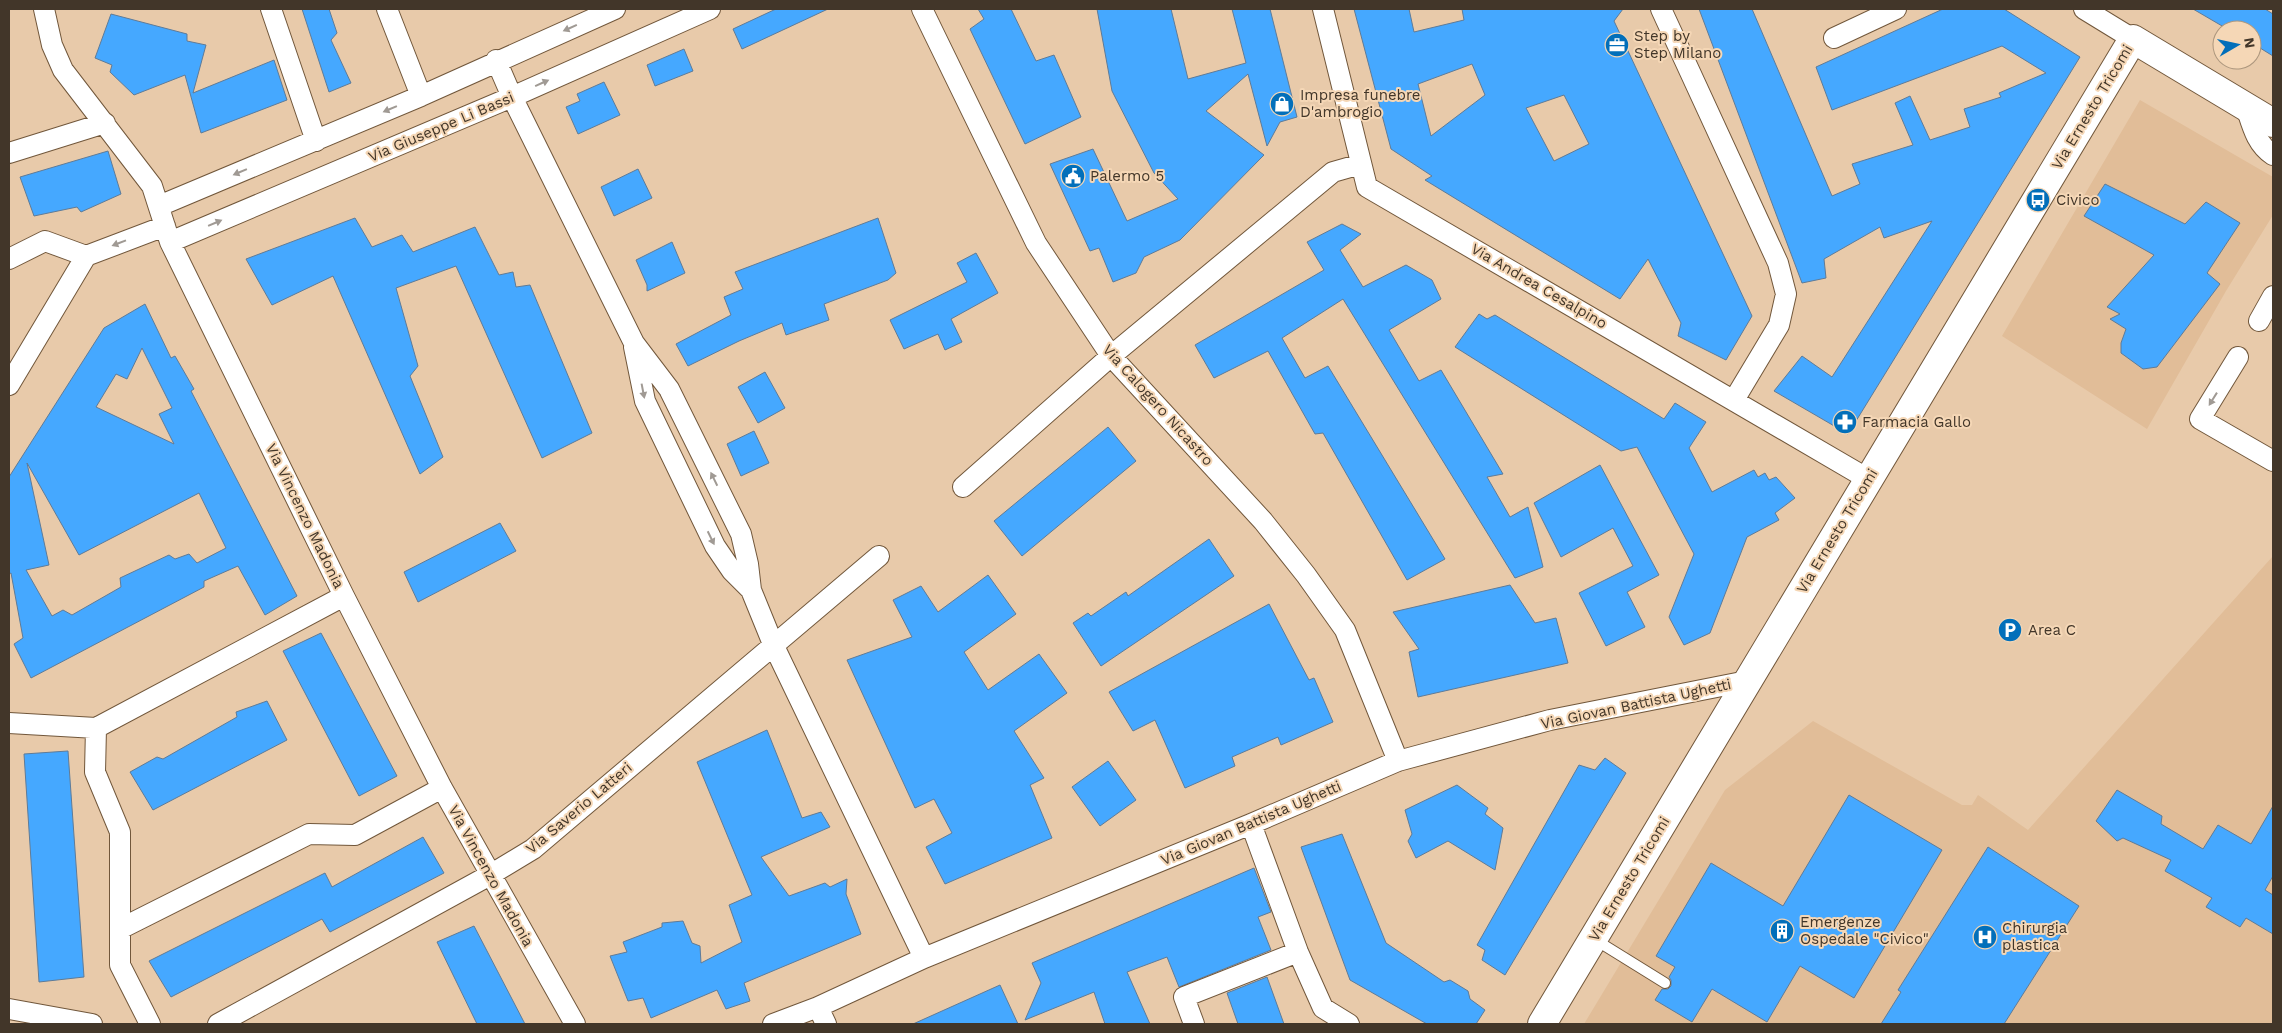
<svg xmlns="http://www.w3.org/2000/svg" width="2282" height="1033" font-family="'Work Sans',sans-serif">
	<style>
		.built { fill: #e1bd98 }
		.building { fill: #45a8ff; stroke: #5f7b97; fill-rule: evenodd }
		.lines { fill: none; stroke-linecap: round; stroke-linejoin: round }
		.lane-casing { stroke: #71573b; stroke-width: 12 }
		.street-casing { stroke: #71573b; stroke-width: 22 }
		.secondary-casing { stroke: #71573b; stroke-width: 30 }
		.lane { stroke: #fff; stroke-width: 10 }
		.street { stroke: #fff; stroke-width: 20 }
		.secondary { stroke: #fff; stroke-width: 28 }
		.oneway { fill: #a09a94 }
		.labels { text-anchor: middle; stroke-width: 4; stroke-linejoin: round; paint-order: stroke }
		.poi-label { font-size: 15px; fill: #423629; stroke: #f5d7b6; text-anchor: start }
		.street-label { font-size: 15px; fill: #423629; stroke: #f5d7b6 }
	</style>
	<rect width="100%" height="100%" fill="#e8caaa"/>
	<!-- built -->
	<path class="built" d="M2140,100L2273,177V215L2226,291L2147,429L2002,336Z
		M2273,556V1024H1584L1725,790L1813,721L1962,805H1972L1978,795L2028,830Z"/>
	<!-- building -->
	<path class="building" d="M302,9H329L337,33L331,40L351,83L329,92Z
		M776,9H828L742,49L733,29Z
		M978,9H1011L1036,61L1054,55L1081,117L1025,144L970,29L984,19Z
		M1097,9H1171L1188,79L1246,63L1232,9H1270L1297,117L1280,122L1267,146L1248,74L1206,111L1264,155L1180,240L1144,257L1136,273L1113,282L1099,248L1090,251L1050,164L1093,149L1127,221L1178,199L1154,173L1112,91Z
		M1354,9H1409L1414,32L1464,20L1462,9H1623L1614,21L1752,316L1726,360L1678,336L1681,323L1648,259L1620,299L1425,180L1432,176L1391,149ZM1472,64L1485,95L1431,136L1418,84ZM1564,95L1589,144L1554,161L1526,108Z
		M1699,9H1752L1832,196L1860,184L1852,164L1913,145L1895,103L1910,96L1930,140L1970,127L1964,109L2001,97L1999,93L2046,73L2002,46L1832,110L1816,67L1943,9H2004L2080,57L1848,434L1774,391L1802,356L1832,377L1932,221L1884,238L1880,227L1824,259L1826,278L1802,283Z
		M2193,9H2265L2273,14V56L2252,43V30H2229Z
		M111,14L187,34V41L206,45L193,93L274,60L287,100L201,133L185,75L134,95L110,72L112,65L95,58Z
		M684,49L693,71L655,86L647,65Z
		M604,82L620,115L578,134L566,107L580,101L577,94Z
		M108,151L121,194L81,212L77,207L34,216L20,177Z
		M638,169L652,198L614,216L601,187Z
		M2105,184L2185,224L2206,202L2240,223L2207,273L2220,284L2157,367L2143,369L2121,353V343L2126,329L2110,319L2120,314L2107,307L2154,255L2084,216Z
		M355,218L372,247L402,235L413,252L475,227L499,275L513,272L516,287L530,285L592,433L542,458L456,266L396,288L418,366L410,376L443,457L420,474L333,276L272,305L246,259Z
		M878,218L896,273L888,280L824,304L829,320L786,335L782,323L739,341L688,366L676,344L731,315L724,297L743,289L735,272Z
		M1342,224L1361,234L1340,250L1363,287L1406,265L1432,280L1441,299L1389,330L1419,381L1441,370L1503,474L1487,477L1510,517L1528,507L1543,567L1515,578L1343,299L1282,338L1305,378L1328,366L1445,559L1407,580L1323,433L1315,434L1268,351L1214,378L1195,345L1324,270L1307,242Z
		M672,242L685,273L647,291V285L636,260Z
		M976,253L998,293L951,319L962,342L945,350L938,334L904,349L890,320L967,282L957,263Z
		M145,304L171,358L175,356L194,389L191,391L297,596L265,615L238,566L204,581V587L31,678L14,644L23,638L11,573L9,574V477L104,328ZM142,348L172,408L159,414L174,444L96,407L116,374L127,379ZM27,463L79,555L199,493L226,548L197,563L189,554L175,559L169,555L120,578L121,587L72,615L63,610L52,616L26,570L49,565Z
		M1479,314L1487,319L1495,315L1664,419L1675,403L1706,422L1689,448L1712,492L1754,470L1758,477L1765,473L1769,480L1776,477L1795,498L1775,513L1779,520L1747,537L1710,633L1684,645L1669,617L1694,554L1637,447L1621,451L1455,347Z
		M765,372L785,408L758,423L738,387Z
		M1108,427L1136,461L1022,556L994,521Z
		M754,431L769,463L741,476L727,444Z
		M1600,465L1659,575L1627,592L1645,627L1606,646L1579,593L1633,566L1613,528L1561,557L1534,503Z
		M500,523L516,551L418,602L404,572Z
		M1209,539L1234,576L1101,666L1073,623L1088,613L1091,616L1126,592L1128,596Z
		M988,575L1016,614L964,652L988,690L1039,654L1067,693L1014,731L1044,778L1030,785L1052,838L945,884L926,847L952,833L934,799L915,808L847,660L912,637L893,600L921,586L938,612Z
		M1510,585L1535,623L1556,618L1568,663L1418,697L1409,652L1419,649L1393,612Z
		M1269,604L1309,680L1314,678L1333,722L1281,745L1278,737L1232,757L1235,766L1185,788L1155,720L1133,731L1109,692Z
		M321,633L397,776L359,796L283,651Z
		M267,701L287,740L153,810L130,772L157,757L163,759L237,717L236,712Z
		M767,730L802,818L821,812L830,827L761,857L789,896L825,883L830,887L847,879L846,894L861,934L744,983L750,1001L726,1009L717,990L651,1018L643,998L628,1001L610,956L627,952L623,942L662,927V923L683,921L692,943L700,946L701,963L742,942L729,905L752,895L697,762Z
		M68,751L84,977L39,982L24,754Z
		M1605,758L1626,773L1505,975L1482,960L1485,950L1477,945L1579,765L1595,770Z
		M1108,761L1136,800L1100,826L1072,787Z
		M1457,785L1488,808L1485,814L1503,828L1495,870L1448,841L1416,858L1408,841L1412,834L1405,810Z
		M2117,790L2162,816L2161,824L2203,849L2218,825L2251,844L2273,806V876L2265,890L2273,895V934L2246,918L2240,927L2206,907L2212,898L2165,871L2171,860L2123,838L2117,841L2096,821Z
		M1849,795L1942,850L1854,998L1800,966L1767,1022L1712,989L1692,1022L1655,1000L1662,989H1668L1671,986V980L1669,977L1675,967L1656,956L1711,863L1783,906Z
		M1342,834L1386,943L1444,982L1450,980L1468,991L1470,999L1485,1010L1476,1024H1427L1350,980L1301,847Z
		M423,837L444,873L330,932L322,919L171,997L149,961L325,873L332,887Z
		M1988,847L2079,906L2004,1024H1881L1901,992L1898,990Z
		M1254,868L1271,912L1258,917L1271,950L1179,987L1167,957L1127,972L1150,1024H1105L1094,992L1025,1020L1041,983L1032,963Z
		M474,926L525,1024H477L437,942Z
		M1267,977L1284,1024H1238L1227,993Z
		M1000,985L1018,1024H913Z"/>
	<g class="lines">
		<!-- lane casing -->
		<g class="lane-casing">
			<path id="lane" d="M1594,939L1665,983"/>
		</g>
		<!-- street casing -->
		<g class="street-casing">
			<path id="street" d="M44,9L52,45L63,70L152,186L170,242L344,596L442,788L575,1024
				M271,9L316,141
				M387,9L421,96
				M922,9L1036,243L1111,356L1263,521L1306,575L1345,630L1398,761
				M1323,9L1367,187L1868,479
				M1661,9L1778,263L1786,294L1779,325L1734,400
				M2084,9L2133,39
				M1834,38L1896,9
				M496,60L512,97L634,343L669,389L741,534L748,564L751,590L773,644L924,958
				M2246,107C2252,125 2256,144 2273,155
				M9,153L105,123
				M159,206L421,96L615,9
				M170,242L512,97L710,9
				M9,259L45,241L86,256
				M2259,321L2273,296
				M634,347L645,401L715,546L732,571L751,590
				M2238,357L2200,419L2273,461
				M9,385L86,256L165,226
				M963,487L1111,356L1333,172L1361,164
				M9,723L96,728L344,596
				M96,728L95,772L120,832V965L150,1024
				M1251,824L1298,952L1323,1008L1349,1024
				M120,929L309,834L355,835L442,788
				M818,1007L826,1024
				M9,1009L92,1024
				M218,1024L490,875L533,849L879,556
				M773,1024L818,1007L924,958L1251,824L1398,761L1550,720L1747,681
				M1194,1024L1184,997L1298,952"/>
		</g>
		<!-- secondary casing -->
		<g class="secondary-casing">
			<path id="secondary" d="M1542,1024L2133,39L2273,123"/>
		</g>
		<!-- lane -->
		<use href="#lane" class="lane"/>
		<!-- street -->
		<use href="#street" class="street"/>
		<!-- secondary -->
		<use href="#secondary" class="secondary"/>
	</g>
	<!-- one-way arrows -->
	<defs><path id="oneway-solid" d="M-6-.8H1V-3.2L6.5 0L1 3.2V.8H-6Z" transform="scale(1.25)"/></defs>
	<g class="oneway">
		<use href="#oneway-solid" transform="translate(570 28) rotate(156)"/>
		<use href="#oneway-solid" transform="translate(542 83) rotate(-24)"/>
		<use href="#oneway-solid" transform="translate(390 109) rotate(157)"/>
		<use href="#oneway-solid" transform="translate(240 172) rotate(157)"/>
		<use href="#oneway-solid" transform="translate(215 223) rotate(-23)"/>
		<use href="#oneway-solid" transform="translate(119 243) rotate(159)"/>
		<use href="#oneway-solid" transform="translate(643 391) rotate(79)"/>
		<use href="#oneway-solid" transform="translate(2213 399) rotate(122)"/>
		<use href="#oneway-solid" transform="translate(714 479) rotate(-116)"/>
		<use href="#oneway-solid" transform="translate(711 538) rotate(64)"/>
	</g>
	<!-- icons -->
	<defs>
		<g id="office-disc" transform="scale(1.25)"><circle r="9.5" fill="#026fba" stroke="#f5d7b6"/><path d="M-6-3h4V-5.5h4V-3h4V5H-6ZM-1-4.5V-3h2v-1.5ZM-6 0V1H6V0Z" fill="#fff"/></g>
		<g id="shop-disc" transform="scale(1.25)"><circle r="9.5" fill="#026fba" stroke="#f5d7b6"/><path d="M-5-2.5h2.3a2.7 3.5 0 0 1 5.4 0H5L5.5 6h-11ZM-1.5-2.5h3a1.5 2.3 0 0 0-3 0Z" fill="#fff"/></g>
		<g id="civic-disc" transform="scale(1.25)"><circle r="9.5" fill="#026fba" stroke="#f5d7b6"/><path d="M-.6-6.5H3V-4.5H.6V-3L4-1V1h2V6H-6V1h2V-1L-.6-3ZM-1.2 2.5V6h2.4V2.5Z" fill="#fff"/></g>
		<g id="bus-disc" transform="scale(1.25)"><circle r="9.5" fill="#026fba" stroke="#f5d7b6"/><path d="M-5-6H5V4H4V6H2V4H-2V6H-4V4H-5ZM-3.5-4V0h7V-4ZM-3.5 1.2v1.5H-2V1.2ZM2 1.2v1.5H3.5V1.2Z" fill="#fff"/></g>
		<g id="pharmacy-disc" transform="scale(1.25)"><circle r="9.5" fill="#026fba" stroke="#f5d7b6"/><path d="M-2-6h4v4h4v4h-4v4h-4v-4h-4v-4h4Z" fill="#fff"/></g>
		<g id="parking-disc" transform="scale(1.25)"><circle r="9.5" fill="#026fba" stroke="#f5d7b6"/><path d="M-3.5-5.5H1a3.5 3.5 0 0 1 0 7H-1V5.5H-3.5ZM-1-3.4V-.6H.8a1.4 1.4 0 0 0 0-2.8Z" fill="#fff"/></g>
		<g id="building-disc" transform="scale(1.25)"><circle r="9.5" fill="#026fba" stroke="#f5d7b6"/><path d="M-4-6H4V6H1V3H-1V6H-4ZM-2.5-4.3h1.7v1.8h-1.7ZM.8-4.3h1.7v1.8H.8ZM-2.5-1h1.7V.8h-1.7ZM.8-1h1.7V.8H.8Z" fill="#fff"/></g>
		<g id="hospital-disc" transform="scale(1.25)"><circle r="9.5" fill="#026fba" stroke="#f5d7b6"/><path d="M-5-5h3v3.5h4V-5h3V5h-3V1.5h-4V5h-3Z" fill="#fff"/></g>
	</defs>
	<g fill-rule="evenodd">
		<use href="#office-disc" x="1617" y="45"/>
		<use href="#shop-disc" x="1282" y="104"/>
		<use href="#civic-disc" x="1073" y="176"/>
		<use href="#bus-disc" x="2038" y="200"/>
		<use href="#pharmacy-disc" x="1845" y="422"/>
		<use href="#parking-disc" x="2010" y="630"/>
		<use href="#building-disc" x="1782" y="931"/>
		<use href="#hospital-disc" x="1985" y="937"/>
	</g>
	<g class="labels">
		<!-- poi labels -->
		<g class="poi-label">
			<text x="1634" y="41">Step by<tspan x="1634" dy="17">Step Milano</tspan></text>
			<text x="1300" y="100">Impresa funebre<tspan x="1300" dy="17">D'ambrogio</tspan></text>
			<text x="1090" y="181">Palermo 5</text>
			<text x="2056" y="205">Civico</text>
			<text x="1862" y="427">Farmacia Gallo</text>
			<text x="2028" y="635">Area C</text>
			<text x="1800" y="927">Emergenze<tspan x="1800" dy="17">Ospedale "Civico"</tspan></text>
			<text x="2002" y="933">Chirurgia<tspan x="2002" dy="17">plastica</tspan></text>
		</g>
		<!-- street labels -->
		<g class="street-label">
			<text transform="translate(2092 107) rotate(-59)" y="5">Via Ernesto Tricomi</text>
			<text transform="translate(441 127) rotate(-23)" y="5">Via Giuseppe Li Bassi</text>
			<text transform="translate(1539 286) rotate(30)" y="5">Via Andrea Cesalpino</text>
			<text transform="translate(1158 405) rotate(48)" y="5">Via Calogero Nicastro</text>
			<text transform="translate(305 516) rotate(64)" y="5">Via Vincenzo Madonia</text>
			<text transform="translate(1837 531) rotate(-59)" y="5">Via Ernesto Tricomi</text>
			<text transform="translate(1636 704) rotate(-12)" y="5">Via Giovan Battista Ughetti</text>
			<text transform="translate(579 808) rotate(-40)" y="5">Via Saverio Latteri</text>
			<text transform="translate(1251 823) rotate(-23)" y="5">Via Giovan Battista Ughetti</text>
			<text transform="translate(491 876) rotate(61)" y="5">Via Vincenzo Madonia</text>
			<text transform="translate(1629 879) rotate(-59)" y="5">Via Ernesto Tricomi</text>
		</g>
	</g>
	<!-- border -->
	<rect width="2282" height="1033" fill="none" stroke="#423629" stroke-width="20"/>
	<!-- north arrow -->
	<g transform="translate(2237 45) rotate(81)"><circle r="24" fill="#f5d7b6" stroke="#ad977e"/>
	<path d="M0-4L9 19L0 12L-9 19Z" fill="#026fba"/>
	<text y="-8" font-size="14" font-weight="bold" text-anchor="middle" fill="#423629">N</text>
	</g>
</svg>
